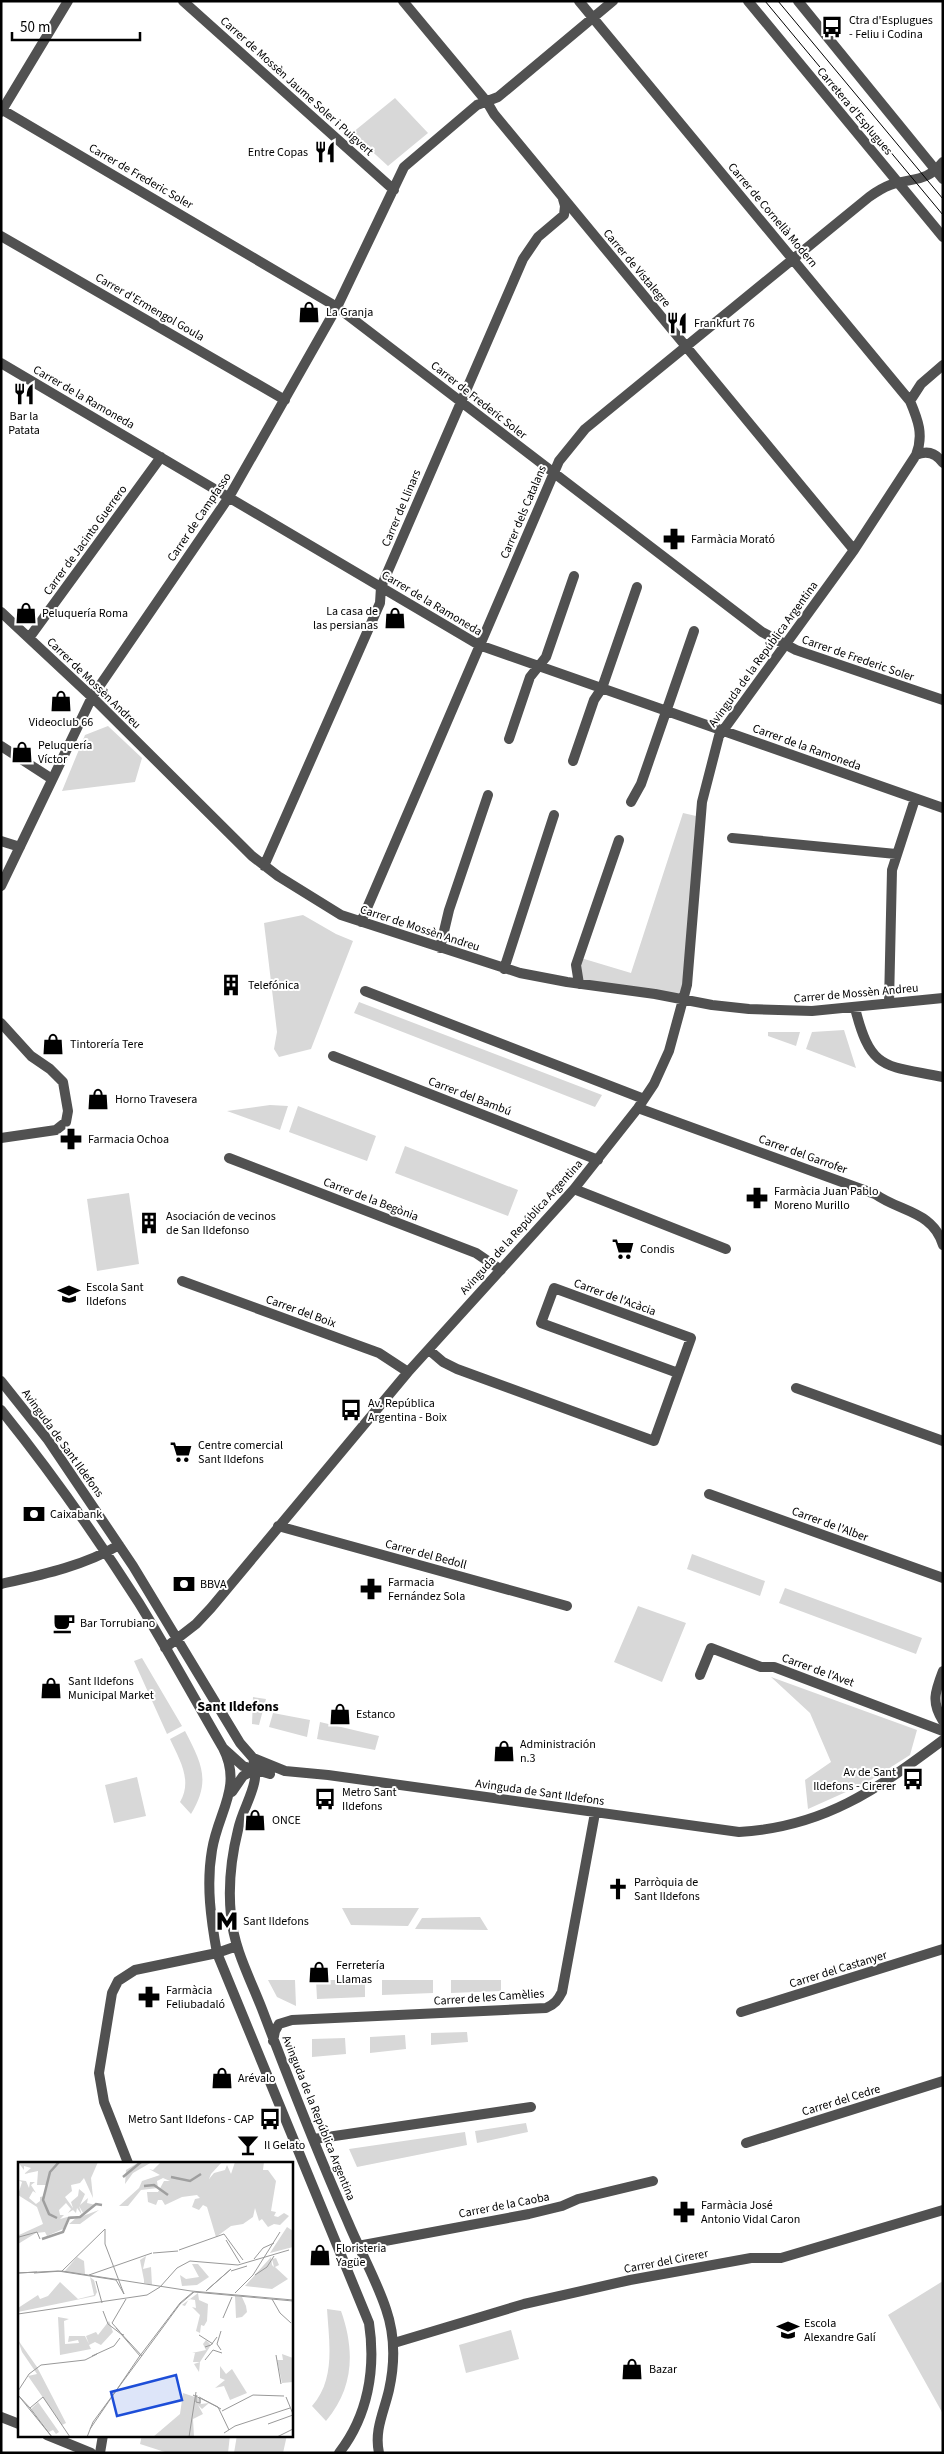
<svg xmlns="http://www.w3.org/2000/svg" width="944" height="2454" font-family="'Source Sans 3',sans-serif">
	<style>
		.green { fill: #d8d8d8 }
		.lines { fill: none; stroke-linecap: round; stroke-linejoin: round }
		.minor { stroke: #515151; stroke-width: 10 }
		.tertiary { stroke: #515151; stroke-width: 10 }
		.tram { stroke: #000; stroke-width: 1 }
		.labels { text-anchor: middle; stroke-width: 4; stroke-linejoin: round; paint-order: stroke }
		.poi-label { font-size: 12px; fill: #000; stroke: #fff; text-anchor: start }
		.street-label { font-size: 12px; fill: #000; stroke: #fff }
		.neighbourhood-label { font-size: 14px; font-weight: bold; fill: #000; stroke: #fff }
		.inset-river { fill: none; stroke: #9f9f9f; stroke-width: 2.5 }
		.inset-road { fill: none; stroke: #999; stroke-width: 1 }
		.view { fill: #1d4ed8; fill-opacity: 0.15; stroke: #1d4ed8; stroke-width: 2.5 }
		.inset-edge { fill: none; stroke: #000; stroke-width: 2.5 }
	</style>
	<rect width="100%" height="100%" fill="#fff"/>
	<!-- green -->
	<path class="green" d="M395,98L428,133L388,166L352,133Z
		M108,726L142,758L135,782L62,791L85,735Z
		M683,813L696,816L686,965L680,995L583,981L579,965L581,958L631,973Z
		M303,915L336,934L353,941L311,1049L279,1057L274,1049L277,1032L264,923Z
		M359,1002L602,1095L595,1107L354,1013Z
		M844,1030L856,1068L806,1049L812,1032Z
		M768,1032H800L796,1046L768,1036Z
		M270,1105L288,1106L280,1130L227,1111Z
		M298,1106L376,1136L367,1161L289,1132Z
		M405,1146L518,1190L508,1216L395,1173Z
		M129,1193L139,1264L97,1271L87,1199Z
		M692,1554L765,1581L760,1596L687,1569Z
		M785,1588L922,1638L916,1654L779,1603Z
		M638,1606L686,1623L662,1682L614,1662Z
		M142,1658L182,1726L167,1734L134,1661Z
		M771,1677L917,1730L910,1755L866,1783L808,1809L805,1780L831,1762L810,1713Z
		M253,1697L266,1699L259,1725L252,1724Z
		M273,1713L310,1720L307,1737L269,1727Z
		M320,1722L379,1736L375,1750L317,1739Z
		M185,1731C202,1764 211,1781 191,1814L180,1802C193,1780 179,1759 170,1739Z
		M137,1777L146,1816L114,1823L105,1785Z
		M342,1908H419L408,1926L351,1925Z
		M480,1917L488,1930L415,1929L422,1918Z
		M268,1980H295L296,2006L277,1997Z
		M316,1980H365V1997L317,1999Z
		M382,1980H433V1993L382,1995Z
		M451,1980H501V1991L451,1993Z
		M467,2032L468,2042L431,2045V2033Z
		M405,2035L406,2049L370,2053V2037Z
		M345,2038L346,2054L312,2057V2039Z
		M526,2123L528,2132L477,2143L475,2131Z
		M465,2132L467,2145L357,2167L349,2149Z
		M943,2281V2414L888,2315Z
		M327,2309L341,2311C355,2350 354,2388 326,2421L312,2406C336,2379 329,2342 327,2309Z
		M511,2330L519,2359L466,2373L459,2345Z
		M142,2435H230L228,2453H168L140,2444Z
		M237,2435H287L283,2453H234Z"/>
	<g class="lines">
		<!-- minor -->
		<path class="minor" d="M183,1L394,190
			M403,1L487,102L494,114L854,550
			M1,109L337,307L762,632L796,650L943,700
			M1,112L68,1
			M1,236L285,400
			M1,363L479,645L943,808
			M910,401L921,384L943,365
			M916,455C927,450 936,453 943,463
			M1,612L92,697L252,856L278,876L341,915L520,973L567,982L655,994L712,1005L749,1009L812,1011L943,998
			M29,638L161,457
			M509,739L530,677L546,657L574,576
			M1,746L52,779
			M573,761L594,700L602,688L637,587
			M631,802L641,784L694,631
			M732,838L896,854
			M1,841L20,847
			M264,866L380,603L381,587L523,259L538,237L564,215L565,206L563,199
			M1,886L92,697L229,497L337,307L404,167L477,105L498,97L613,1
			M361,922L559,461L585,429L869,197C876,192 882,188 890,185C913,177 926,183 943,162
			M440,948L449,910L488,795
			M504,969L554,815
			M579,984L576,965L619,840
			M365,991L644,1099
			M889,1003L892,870L915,799
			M855,1008C871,1072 885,1065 943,1077
			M1,1023L31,1056L50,1069L63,1082L68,1111L66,1122L56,1130L1,1138
			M333,1056L598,1160
			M638,1108L875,1194C900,1212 933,1211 943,1245
			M229,1158L476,1253L501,1270
			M574,1189L726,1249
			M182,1281L379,1353L408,1372
			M429,1350L443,1362L457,1369L654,1441L691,1338L554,1288L541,1323L678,1373
			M1,1381L48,1440L133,1566L240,1743L253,1758L285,1771L328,1775L739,1832C824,1827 876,1790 943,1740
			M796,1388L943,1441
			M1,1410C51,1472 96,1536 139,1603C168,1650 195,1700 223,1748L243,1766L270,1774
			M709,1494L943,1578
			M278,1526L567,1606
			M1,1584C41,1575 84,1566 119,1545
			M165,1648L196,1624L211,1608L408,1372L574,1189L638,1108L654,1084L669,1051L687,985L702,802L719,736L854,550L916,455C924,435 918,420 910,401L579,1
			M943,1671C935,1692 931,1702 943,1721
			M700,1675L711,1648L761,1667H774L943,1731
			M223,1748C243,1787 218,1812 212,1850C206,1885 211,1920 217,1953L369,2323C376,2369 368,2416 339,2453
			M253,1758C262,1784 243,1805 238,1830C231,1858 228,1887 231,1916C234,1949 250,1978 262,2009C289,2080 317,2152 348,2222C360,2251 376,2279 386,2309C395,2335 395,2363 389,2390C384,2412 374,2430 379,2453
			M232,1792L243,1776L257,1768
			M741,2012L943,1949
			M273,2041L275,2031L279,2024L292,2020L546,2008C555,2004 558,2000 562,1992L595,1813
			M314,2139L531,2107
			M746,2143L943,2081
			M128,2163L104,2102L99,2073L112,1993L118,1981L135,1970L217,1953L237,1946
			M358,2246L529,2214L562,2206L578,2199L653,2181
			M394,2343L524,2304L630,2280L751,2258H781L943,2210
			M1,2417L19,2424
			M47,2435L91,2453
			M100,2453L103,2435"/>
		<!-- tertiary -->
		<path class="tertiary" d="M748,1L943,237
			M798,1L943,179"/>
		<!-- tram -->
		<path class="tram" d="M765,1L943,215
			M778,1L943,199"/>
	</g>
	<!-- icons -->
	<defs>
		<g id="bus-bare" transform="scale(1.725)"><path d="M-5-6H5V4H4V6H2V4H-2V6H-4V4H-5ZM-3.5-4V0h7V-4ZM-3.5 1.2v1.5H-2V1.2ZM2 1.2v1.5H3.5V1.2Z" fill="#000" stroke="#fff" stroke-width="2.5" paint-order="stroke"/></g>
		<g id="restaurant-bare" transform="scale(1.725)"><path d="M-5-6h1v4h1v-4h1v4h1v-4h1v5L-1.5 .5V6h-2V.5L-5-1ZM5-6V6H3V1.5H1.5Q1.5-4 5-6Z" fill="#000" stroke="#fff" stroke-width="2.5" paint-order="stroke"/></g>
		<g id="shop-bare" transform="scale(1.725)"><path d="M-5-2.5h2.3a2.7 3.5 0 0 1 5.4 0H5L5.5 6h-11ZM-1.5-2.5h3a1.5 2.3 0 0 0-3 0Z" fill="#000" stroke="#fff" stroke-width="2.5" paint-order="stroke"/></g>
		<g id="pharmacy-bare" transform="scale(1.725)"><path d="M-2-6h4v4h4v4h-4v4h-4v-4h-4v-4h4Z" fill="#000" stroke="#fff" stroke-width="2.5" paint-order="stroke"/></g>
		<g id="building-bare" transform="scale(1.725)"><path d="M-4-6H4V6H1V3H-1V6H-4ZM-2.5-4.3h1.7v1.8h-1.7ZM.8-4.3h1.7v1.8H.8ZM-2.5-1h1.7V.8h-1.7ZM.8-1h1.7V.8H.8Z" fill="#000" stroke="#fff" stroke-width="2.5" paint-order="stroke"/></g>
		<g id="supermarket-bare" transform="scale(1.725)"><path d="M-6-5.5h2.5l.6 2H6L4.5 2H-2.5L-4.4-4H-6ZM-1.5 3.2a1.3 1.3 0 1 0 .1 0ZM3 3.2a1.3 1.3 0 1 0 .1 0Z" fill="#000" stroke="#fff" stroke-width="2.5" paint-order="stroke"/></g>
		<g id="school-bare" transform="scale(1.725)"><path d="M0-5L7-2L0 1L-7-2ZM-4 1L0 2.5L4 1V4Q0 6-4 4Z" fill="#000" stroke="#fff" stroke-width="2.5" paint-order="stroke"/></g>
		<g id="bank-bare" transform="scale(1.725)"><path d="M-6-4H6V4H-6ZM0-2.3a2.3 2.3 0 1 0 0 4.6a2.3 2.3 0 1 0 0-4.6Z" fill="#000" stroke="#fff" stroke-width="2.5" paint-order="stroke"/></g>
		<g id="cafe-bare" transform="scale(1.725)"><path d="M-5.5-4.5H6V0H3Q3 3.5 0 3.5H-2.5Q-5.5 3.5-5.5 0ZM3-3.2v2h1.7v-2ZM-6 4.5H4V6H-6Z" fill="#000" stroke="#fff" stroke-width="2.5" paint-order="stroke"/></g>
		<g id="church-bare" transform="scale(1.725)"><path d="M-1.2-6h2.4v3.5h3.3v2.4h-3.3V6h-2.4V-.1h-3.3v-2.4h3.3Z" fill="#000" stroke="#fff" stroke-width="2.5" paint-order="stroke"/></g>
		<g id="metro-bare" transform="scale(1.725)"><path d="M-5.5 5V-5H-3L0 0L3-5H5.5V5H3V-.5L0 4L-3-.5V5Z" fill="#000" stroke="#fff" stroke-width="2.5" paint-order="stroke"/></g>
		<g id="bar-bare" transform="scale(1.725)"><path d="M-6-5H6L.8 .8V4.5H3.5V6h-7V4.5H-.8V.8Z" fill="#000" stroke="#fff" stroke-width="2.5" paint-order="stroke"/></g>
	</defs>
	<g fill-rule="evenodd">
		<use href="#bus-bare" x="832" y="27"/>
		<use href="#restaurant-bare" x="325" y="152"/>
		<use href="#shop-bare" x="309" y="312"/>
		<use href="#restaurant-bare" x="677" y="323"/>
		<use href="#restaurant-bare" x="24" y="394"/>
		<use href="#pharmacy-bare" x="674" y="539"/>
		<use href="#shop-bare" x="26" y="613"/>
		<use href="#shop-bare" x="395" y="618"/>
		<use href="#shop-bare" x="61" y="701"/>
		<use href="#shop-bare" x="22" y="752"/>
		<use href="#building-bare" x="231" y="985"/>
		<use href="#shop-bare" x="53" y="1044"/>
		<use href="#shop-bare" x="98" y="1099"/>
		<use href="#pharmacy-bare" x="71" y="1139"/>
		<use href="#pharmacy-bare" x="757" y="1198"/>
		<use href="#building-bare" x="149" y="1223"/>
		<use href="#supermarket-bare" x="623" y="1249"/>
		<use href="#school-bare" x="69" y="1294"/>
		<use href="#bus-bare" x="351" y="1410"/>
		<use href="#supermarket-bare" x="181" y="1452"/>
		<use href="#bank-bare" x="34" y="1514"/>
		<use href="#bank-bare" x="184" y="1584"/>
		<use href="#pharmacy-bare" x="371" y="1589"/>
		<use href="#cafe-bare" x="64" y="1623"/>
		<use href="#shop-bare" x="51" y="1688"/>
		<use href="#shop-bare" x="340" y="1714"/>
		<use href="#shop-bare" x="504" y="1751"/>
		<use href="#bus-bare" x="913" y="1779"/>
		<use href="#bus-bare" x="325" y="1799"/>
		<use href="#shop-bare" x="255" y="1820"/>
		<use href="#church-bare" x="618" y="1889"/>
		<use href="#metro-bare" x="227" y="1921"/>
		<use href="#shop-bare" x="319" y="1972"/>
		<use href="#pharmacy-bare" x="149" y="1997"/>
		<use href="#shop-bare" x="222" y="2078"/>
		<use href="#bus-bare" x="270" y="2119"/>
		<use href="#bar-bare" x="248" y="2145"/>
		<use href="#pharmacy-bare" x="684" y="2212"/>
		<use href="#shop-bare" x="320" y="2255"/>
		<use href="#school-bare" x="788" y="2330"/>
		<use href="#shop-bare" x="632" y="2369"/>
	</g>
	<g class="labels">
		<!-- poi labels -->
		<g class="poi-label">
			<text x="849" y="24">Ctra d'Esplugues<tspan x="849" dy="14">- Feliu i Codina</tspan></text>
			<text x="308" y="156" text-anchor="end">Entre Copas</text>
			<text x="326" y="316">La Granja</text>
			<text x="694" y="327">Frankfurt 76</text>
			<text x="24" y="420" text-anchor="middle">Bar la<tspan x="24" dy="14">Patata</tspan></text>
			<text x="691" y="543">Farmàcia Morató</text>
			<text x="378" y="615" text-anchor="end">La casa de<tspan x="378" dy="14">las persianas</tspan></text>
			<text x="42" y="617">Peluquería Roma</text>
			<text x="61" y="726" text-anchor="middle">Videoclub 66</text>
			<text x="38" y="749">Peluquería<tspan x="38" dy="14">Víctor</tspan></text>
			<text x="248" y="989">Telefónica</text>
			<text x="70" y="1048">Tintorería Tere</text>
			<text x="115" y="1103">Horno Travesera</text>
			<text x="88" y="1143">Farmacia Ochoa</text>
			<text x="774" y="1195">Farmàcia Juan Pablo<tspan x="774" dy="14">Moreno Murillo</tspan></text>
			<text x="166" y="1220">Asociación de vecinos<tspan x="166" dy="14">de San Ildefonso</tspan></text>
			<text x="640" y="1253">Condis</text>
			<text x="86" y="1291">Escola Sant<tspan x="86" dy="14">Ildefons</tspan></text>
			<text x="368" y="1407">Av. República<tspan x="368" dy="14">Argentina - Boix</tspan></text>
			<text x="198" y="1449">Centre comercial<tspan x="198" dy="14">Sant Ildefons</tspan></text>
			<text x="50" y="1518">Caixabank</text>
			<text x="388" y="1586">Farmacia<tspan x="388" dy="14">Fernández Sola</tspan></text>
			<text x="200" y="1588">BBVA</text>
			<text x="80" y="1627">Bar Torrubiano</text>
			<text x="68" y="1685">Sant Ildefons<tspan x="68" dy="14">Municipal Market</tspan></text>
			<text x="356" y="1718">Estanco</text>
			<text x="520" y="1748">Administración<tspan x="520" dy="14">n.3</tspan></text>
			<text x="896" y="1776" text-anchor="end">Av de Sant<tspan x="896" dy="14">Ildefons - Cirerer</tspan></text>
			<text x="342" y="1796">Metro Sant<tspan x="342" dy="14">Ildefons</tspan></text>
			<text x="272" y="1824">ONCE</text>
			<text x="634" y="1886">Parròquia de<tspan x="634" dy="14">Sant Ildefons</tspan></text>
			<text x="243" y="1925">Sant Ildefons</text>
			<text x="336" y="1969">Ferretería<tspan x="336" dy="14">Llamas</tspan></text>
			<text x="166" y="1994">Farmàcia<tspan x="166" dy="14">Feliubadaló</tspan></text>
			<text x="238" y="2082">Arévalo</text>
			<text x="254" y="2123" text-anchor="end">Metro Sant Ildefons - CAP</text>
			<text x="264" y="2149">Il Gelato</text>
			<text x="701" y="2209">Farmàcia José<tspan x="701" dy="14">Antonio Vidal Caron</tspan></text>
			<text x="336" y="2252">Floristeria<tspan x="336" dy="14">Yagüe</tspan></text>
			<text x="804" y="2327">Escola<tspan x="804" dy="14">Alexandre Galí</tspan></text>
			<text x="649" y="2373">Bazar</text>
		</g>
		<!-- street labels -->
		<g class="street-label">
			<text transform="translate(297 86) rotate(42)" y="4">Carrer de Mossèn Jaume Soler i Puigvert</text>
			<text transform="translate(855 111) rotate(50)" y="4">Carretera d'Esplugues</text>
			<text transform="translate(141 176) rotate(30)" y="4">Carrer de Frederic Soler</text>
			<text transform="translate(773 215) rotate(50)" y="4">Carrer de Cornellà Modern</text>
			<text transform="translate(637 268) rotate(50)" y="4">Carrer de Vistalegre</text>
			<text transform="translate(150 307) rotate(30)" y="4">Carrer d'Ermengol Goula</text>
			<text transform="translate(84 397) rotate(30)" y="4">Carrer de la Ramoneda</text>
			<text transform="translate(479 400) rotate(38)" y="4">Carrer de Frederic Soler</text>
			<text transform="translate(401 508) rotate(-67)" y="4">Carrer de Llinars</text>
			<text transform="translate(523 512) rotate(-67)" y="4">Carrer dels Catalans</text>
			<text transform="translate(199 517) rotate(-56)" y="4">Carrer de Campfasso</text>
			<text transform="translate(85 540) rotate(-54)" y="4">Carrer de Jacinto Guerrero</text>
			<text transform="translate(432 603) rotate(31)" y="4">Carrer de la Ramoneda</text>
			<text transform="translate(763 654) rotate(-54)" y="4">Avinguda de la República Argentina</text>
			<text transform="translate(858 658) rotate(19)" y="4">Carrer de Frederic Soler</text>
			<text transform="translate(94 683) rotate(44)" y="4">Carrer de Mossèn Andreu</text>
			<text transform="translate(807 747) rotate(20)" y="4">Carrer de la Ramoneda</text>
			<text transform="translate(420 928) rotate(18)" y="4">Carrer de Mossèn Andreu</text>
			<text transform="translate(856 993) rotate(-5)" y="4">Carrer de Mossèn Andreu</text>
			<text transform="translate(470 1096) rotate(21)" y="4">Carrer del Bambú</text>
			<text transform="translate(803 1154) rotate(20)" y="4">Carrer del Garrofer</text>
			<text transform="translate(371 1199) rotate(21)" y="4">Carrer de la Begònia</text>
			<text transform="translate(521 1227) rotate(-48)" y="4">Avinguda de la República Argentina</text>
			<text transform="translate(615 1297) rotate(20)" y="4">Carrer de l'Acàcia</text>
			<text transform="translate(301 1311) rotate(20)" y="4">Carrer del Boix</text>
			<text transform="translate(63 1443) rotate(54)" y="4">Avinguda de Sant Ildefons</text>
			<text transform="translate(830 1524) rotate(20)" y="4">Carrer de l'Alber</text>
			<text transform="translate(426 1554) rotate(15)" y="4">Carrer del Bedoll</text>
			<text transform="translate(818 1670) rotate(20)" y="4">Carrer de l'Avet</text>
			<text transform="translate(540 1792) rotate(8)" y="4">Avinguda de Sant Ildefons</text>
			<text transform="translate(838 1969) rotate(-17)" y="4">Carrer del Castanyer</text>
			<text transform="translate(489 1997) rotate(-4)" y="4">Carrer de les Camèlies</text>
			<text transform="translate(841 2100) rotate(-17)" y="4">Carrer del Cedre</text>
			<text transform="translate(319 2118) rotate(68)" y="4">Avinguda de la República Argentina</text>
			<text transform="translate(504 2205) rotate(-11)" y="4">Carrer de la Caoba</text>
			<text transform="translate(666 2261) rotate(-11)" y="4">Carrer del Cirerer</text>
		</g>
		<!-- neighbourhood labels -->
		<g class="neighbourhood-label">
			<text x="238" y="1711">Sant Ildefons</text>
		</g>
	</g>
	<!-- overview -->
	<g transform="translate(18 2162)">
		<rect width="275" height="275" fill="#fff"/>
		<path d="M0,0H80L73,16L75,36L66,16L62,21L53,23L54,29L47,35L55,46L53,40L60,34L61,27L67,32L62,43L70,36L69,41L78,43L65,51L61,44L64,53L59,46L58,51L55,48L50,51L53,47L48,41L41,48L42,53H46L42,57L53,54L62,55L81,48L62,62H51L58,56H52L45,67L29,74L27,70L18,71L0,82L1,73L25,62L19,45L0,33L4,20L0,18L8,19L11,26L12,20H17L13,23L18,31L15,29L11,36L18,42L22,39V35L27,34L28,23H19L20,9L6,12L13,6L6,4V8ZM121,0H134L115,11L107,22L108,8ZM143,0H204L193,12L191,17L196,11L207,8L209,3L213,12L217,0H246L245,8H250L258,19L253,49L258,50L256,54L260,55L266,51L271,54L262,63L256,62L250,65L244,57L241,59L237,46L235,55L225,62L213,64L198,75L189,45L185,43L181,48L174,45L177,37L182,36L179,33L164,35L147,43L144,38H140L138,43L130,40L129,30H140L146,19H152L145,16L139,19L140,26L123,28L110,44H101L121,26L124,19L142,13L131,7L135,8ZM269,65L275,69V85L252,91ZM128,94L125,107L133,105L134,123L126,121V118L122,98ZM59,95L66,99L67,112L46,110ZM253,95L254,103L256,105L254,97L258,96L261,103L257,105L270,117L254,127L227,124ZM174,102H180L191,115L179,123L164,124L162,113L168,117L181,115ZM72,115L76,118L79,130L77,134L0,150V146L20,133L22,137L30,134L42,120L60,137L76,133ZM180,131L181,138L190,142L189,159L186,164L183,163L182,171L178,169L182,153L174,145L178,146L177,138L171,137L167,144L164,143ZM217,134L224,135L228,144L229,150L224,155L218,156ZM40,155L51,157L46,159L47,182L61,181L60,178L50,180L51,174H67L71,182L68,174L78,170L80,173L91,159L95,170L83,183L77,180L71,183L73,187L42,193ZM0,178L19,205L48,261L44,263L10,214L19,212L4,190ZM188,178L193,183L182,200L181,210L176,202L182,200H175L177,191H174L188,188L185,182ZM264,192L275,196V220L264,221L259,198H265ZM202,204L208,212L214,207L229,231L212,238L206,224L197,226L207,218L202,216ZM165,231L183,237V242L191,241L184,247L180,243L185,252L175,257L176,275H135L162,252ZM20,240L41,270L38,272L35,268L31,270L13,247Z" fill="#d8d8d8"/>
		<path class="inset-river" d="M105,15L123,0M153,15L172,19L183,12M126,24L136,23L150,33M39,56L31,52L25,38L32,10L41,0M24,77L45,70L51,56L62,55L78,42L84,43"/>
		<path class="inset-road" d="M1,75L19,70L22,77M208,78L222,101M161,88L206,72L225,98M135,91L160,89M236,97L245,86L256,81M44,109L87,67V82L106,132M213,109L229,104M0,111L19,110M0,111L40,109L98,118L106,132M16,111L44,109L173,129L275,138M71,113L134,91M237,113L249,105L256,94M78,119L84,141M188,129L213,107L189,128M217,131L235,113L262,70M254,137L262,151L273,161M85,149L90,162L103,172M0,152L129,133L142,125L159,106L172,99L220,103L271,88M205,156L214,135M98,166L124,194M102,170L94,161L108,137M106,173L103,172L122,194M181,173L195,182M187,185L193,183L199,175M203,188L199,182L203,169M258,193L263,222M74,194L96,184L102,176M187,198L195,188L204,191M0,229L11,212L23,203L67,198L79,192M0,233L12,246M0,233L34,275M175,233L179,235H180L182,237V241L178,240V235L179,233M181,235L203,247M268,235L275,252M182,236L200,245L211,268M12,246L25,235L52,275M12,246L34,275M204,249L235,233L266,234M250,262L275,253M72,267L121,195L162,141L175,130M206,271L217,264L272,246M69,275L75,260L162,142L176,130L275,139M171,275L178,230M259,275L275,267"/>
		<path class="view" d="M158,213L164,238L99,254L93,230Z"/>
		<rect width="275" height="275" class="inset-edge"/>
	</g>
	<!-- border -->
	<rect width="944" height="2454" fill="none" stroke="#000000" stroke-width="5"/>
	<!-- scale -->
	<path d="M12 32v8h128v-8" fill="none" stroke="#000000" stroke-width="2.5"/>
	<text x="20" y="32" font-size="15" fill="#000000" stroke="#ffffff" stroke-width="4" paint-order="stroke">50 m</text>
</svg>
